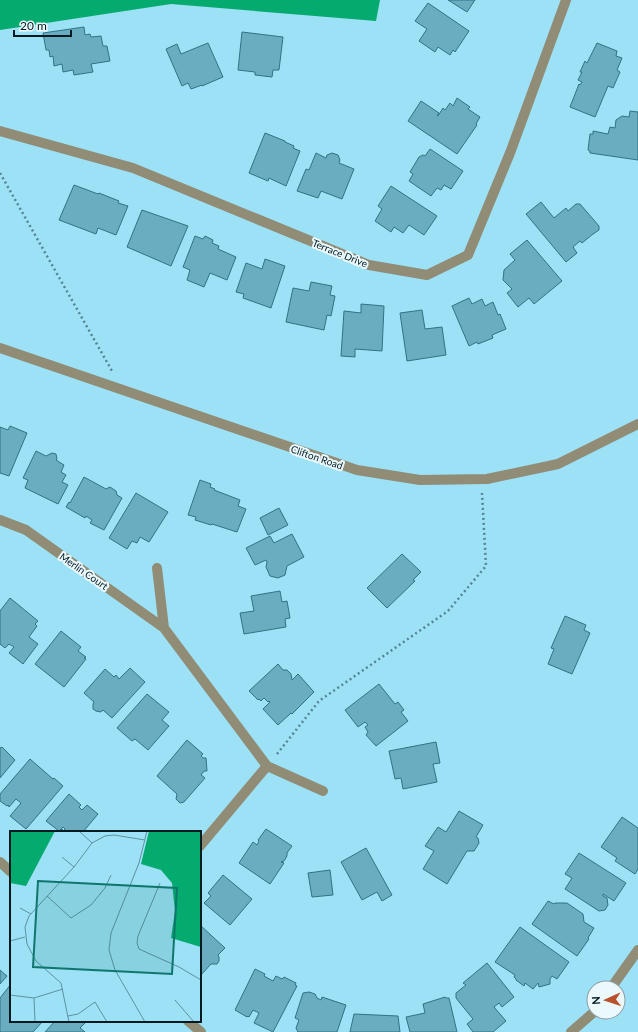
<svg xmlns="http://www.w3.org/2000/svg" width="638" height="1032" font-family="Lato,sans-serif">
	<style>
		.forest { fill: #04aa6e }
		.building { fill: #6aadc1; stroke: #2f7386 }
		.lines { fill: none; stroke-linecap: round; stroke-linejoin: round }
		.path { stroke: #558594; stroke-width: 2.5; stroke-dasharray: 2 3; stroke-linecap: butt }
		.minor { stroke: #908c75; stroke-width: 10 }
		.tertiary { stroke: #908c75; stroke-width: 10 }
		.labels { text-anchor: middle; stroke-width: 4; stroke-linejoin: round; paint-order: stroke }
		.street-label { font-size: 10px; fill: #001a21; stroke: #ebf8fc }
		.inset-road { fill: none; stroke: #5e91a1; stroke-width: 1 }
		.view { fill: #0f766e; fill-opacity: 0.15; stroke: #0f766e; stroke-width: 2 }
		.inset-edge { fill: none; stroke: #001a21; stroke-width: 2 }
	</style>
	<rect width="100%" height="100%" fill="#9de1f6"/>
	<!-- forest -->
	<path class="forest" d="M0,0H380L376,21L171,4L0,30Z"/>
	<!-- building -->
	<path class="building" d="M448,0H475L467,12Z
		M428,3L469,31L455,52L453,50L450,55L438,47L435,52L419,41L427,29L415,21Z
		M84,27L85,35L90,34L91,37L101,36L103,46H107L110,61L91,64L93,72L74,75L73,70L63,72L62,64L54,66L53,56L50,57L49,50H46L43,33Z
		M242,32L283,37L279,70H273L272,77L255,75V72L238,70Z
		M208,43L223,77L202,86V85L191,89L188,83L182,86L166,49L177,44L181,54Z
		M597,43L617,51L616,56L622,58L617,70L620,72L613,88L608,86L595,117L570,107L579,84L580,85L582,82L578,80L582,72H580L585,61L587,63Z
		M457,98L470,107L468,109L480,117L476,124L477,125L457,154L408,121L421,101L439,113L437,115L438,116L443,108L445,110L450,103L453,106Z
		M630,111L638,112V160L590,153V151L588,150L590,134H593V131L608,134L610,127L615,128L616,120L622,116L629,117Z
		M265,133L285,141V142L294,146L293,148L300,151L286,186L271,179L269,178L268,181L249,173Z
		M430,149L463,171L451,189L444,185L441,190L437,188L431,196L409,181L413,174L410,172L419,157L423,155L425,156Z
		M316,153L326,158L327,155L332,153L338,155L340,160L339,163L354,169L342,199L321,191L318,198L297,191L306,169L309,170Z
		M74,185L98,194L99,193L119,201L118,203L128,206L116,235L98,228L96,234L59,220Z
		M391,186L437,216L424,235L409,225L403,233L394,227L391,232L375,221L382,209L378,206Z
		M541,202L554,218L566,208L568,211L576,204H580L599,226V230L593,234L582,243L580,241L573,247L577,253L566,262L526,214Z
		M142,210L188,226L171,266L127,247Z
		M195,236L203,239L205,236L213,240L212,243L219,246L218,249L236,257L227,280L210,273L204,287L187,280L190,270L183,267Z
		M527,240L562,281L534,304L529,298L518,307L507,293L512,289L503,280L504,270L515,260L510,254Z
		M265,259L285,266L271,308L243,298L244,294L236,292L246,263L262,269Z
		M311,282L332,286L330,295L335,296L331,316L327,315L324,330L286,322L293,288L309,291Z
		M469,298L472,304L482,299L485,306L493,302L498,315L500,314L506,329L492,335L493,338L478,344L477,342L469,346L452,306Z
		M361,304L384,306L382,351L355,349V357L341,356L344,311L361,313Z
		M422,310L425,329L442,327L446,355L407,361L400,313Z
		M10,426L27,433L9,476L0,473V427L8,430Z
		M36,451L46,456L52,453L56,454L57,459L56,460L64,465L61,472L66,475L62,482L68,485L58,504L25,488L28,480L23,478Z
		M84,477L106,489L110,487L116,491L117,495L122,498L104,530L90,523L92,520L86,516L85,518L66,507L69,502L70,503Z
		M200,480L211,484L210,487L215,489L214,490L240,500L238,506L246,509L237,532L212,524L211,525L195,520L196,517L188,515Z
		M136,493L168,512L149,542L140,537L137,543L132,541L127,549L109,538Z
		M279,508L288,525L268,535L260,518Z
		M292,534L304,557L287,566L285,575L278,578L270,576L266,567L267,562L266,560L255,565L246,548L270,536L274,543Z
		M402,554L421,572L413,580L415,581L387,608L367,588Z
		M280,591L282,602L287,601L290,618L285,619L286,627L244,634L240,613L254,611L251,596Z
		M10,598L38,621L35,624L37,626L29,637L38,644L23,664L9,653L14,647L9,644L5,648L0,644V611Z
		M565,616L586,625L584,630L590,633L572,674L548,664L554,649L551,648Z
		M61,631L81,647L78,651L86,657L84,658L86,659L64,687L35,664Z
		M278,664L283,670H287L291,674L292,680L298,674L314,692L292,714L291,713L278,725L263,709L270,702L269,701L268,702L264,698L261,701L259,699L258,700L249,691Z
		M130,668L145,682L112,718L103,710L101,712L96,711L93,709V704L94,702L84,693L105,669L114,677L116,675L119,679Z
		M379,684L395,704L398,702L404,710L401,712L408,721L376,746L366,735L368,732L365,727L368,725L365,722L358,727L345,710Z
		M147,694L169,712L162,720L169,726L148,750L135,739L132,741L117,728Z
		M187,740L203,754L201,756L203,758H206L207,771H204L201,775L205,778L184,802L180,803L176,799L177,794L157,776Z
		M436,742L440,763L433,764L437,782L403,789L401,778L395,779L389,751Z
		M2,747L15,760L0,778V748Z
		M30,759L53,779L54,778L63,786L26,829L10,816L21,803L16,799L9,807L8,805L7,806L0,801V794Z
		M69,794L81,805L79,807L82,810L87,805L98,814L83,832H60L62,829L64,831L65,829L63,827L59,831L46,821Z
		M459,811L483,825L476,837L478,838L479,843L474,851H467L447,884L423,869L434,851L425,846L438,827L446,832Z
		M622,817L638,828V869L635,874L615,861L617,858L601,847Z
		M266,829L292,846L287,853V856L284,861L281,862L284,863L270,884L239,863L253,842L257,845L259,841L258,840Z
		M366,848L392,895L382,901L377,892L362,900L341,862Z
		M579,853L626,883L614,901L603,894V896L607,898L608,905L605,910L599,911L565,889L572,878L565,874Z
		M330,870L333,895L312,897L308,873Z
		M223,875L252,899L230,925L204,903L211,896L208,893Z
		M548,901L554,904L555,903H567L583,914L584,922L594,928L588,938L589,939L577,956L532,924Z
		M200,925L225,948L218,955L219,957V961L217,964H211L201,975Z
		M520,927L569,962L557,979L552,976L550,979V984L539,987L538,983L533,989L525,983L524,986L516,980V979L514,977L515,975L495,962Z
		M487,963L514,997L502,1007L499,1003L494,1007L506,1021L493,1032H473L467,1024L473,1019L456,998V993L466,985L463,983Z
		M255,969L265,974L264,976L273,981L276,976L282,979L284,977L296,983L295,985L297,986L273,1032L254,1023L259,1013L253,1010L249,1017L248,1016L247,1017L235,1010Z
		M0,970L7,976L0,984Z
		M11,984V1021H43L33,1032H0V998Z
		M309,992L315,994L317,998L321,1000L322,997L346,1005L337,1032H298L296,1028L299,1020L295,1018L303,993Z
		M445,997L446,998H449L457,1032H410L406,1017L425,1013L423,1004Z
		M354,1014L398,1016L400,1032H350Z
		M55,1021H87L80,1028L85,1032H45Z"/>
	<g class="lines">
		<!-- path -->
		<path class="path" d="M0,173L112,371
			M277,754L319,701L448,611L486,566L482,493"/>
		<!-- minor -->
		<path class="minor" d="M0,131L133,168L369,265L427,275L468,255L510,153L566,0
			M0,520L26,530L164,628L267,766L200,846
			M157,568L164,628
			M267,766L323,791
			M0,862L11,872
			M611,988L638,950
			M188,1021L201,1032
			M571,1032L594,1012"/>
		<!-- tertiary -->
		<path class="tertiary" d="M0,348L357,470L420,480L487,479L558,464L638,424"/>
	</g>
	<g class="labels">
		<!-- street labels -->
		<g class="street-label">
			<text transform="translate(340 253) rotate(22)" y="4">Terrace Drive</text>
			<text transform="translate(317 457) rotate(19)" y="4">Clifton Road</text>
			<text transform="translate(84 571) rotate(35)" y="4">Merlin Court</text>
		</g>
	</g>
	<!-- overview -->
	<g transform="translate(10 831)">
		<rect width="191" height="191" fill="#9de1f6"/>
		<path d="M0,0H45L16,55L0,52ZM139,0H191V116L161,107L165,80L162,52L151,39L131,33Z" fill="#04aa6e"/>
		<path class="inset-road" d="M69,0L82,12M52,26L64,36M150,52L128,105L127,112L129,118L169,136L191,149M37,65L61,87L81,74L95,57L101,44M10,77L21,83M0,110L15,106M0,164L24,167L53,158M24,167L25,191M165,169L184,191M58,185L68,183L85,171L97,191M59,191L51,152L26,130L17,113L15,96L19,85L64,36L82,12L95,5L104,4L135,9M135,191L105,139L99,119L101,102L129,32L137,0"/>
		<path class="view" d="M28,50L167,57L162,143L23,136Z"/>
		<rect width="191" height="191" class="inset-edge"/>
	</g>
	<!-- north arrow -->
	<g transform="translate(606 1000) rotate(267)"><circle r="19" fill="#ebf8fc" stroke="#8d9fa4"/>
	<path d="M0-3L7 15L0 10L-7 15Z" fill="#b9512c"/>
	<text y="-6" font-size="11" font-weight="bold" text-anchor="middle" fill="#001a21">N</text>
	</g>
	<!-- scale -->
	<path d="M14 30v6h57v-6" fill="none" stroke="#001a21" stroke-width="2"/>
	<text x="20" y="30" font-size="12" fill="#001a21" stroke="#ebf8fc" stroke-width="3" paint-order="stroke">20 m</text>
</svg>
